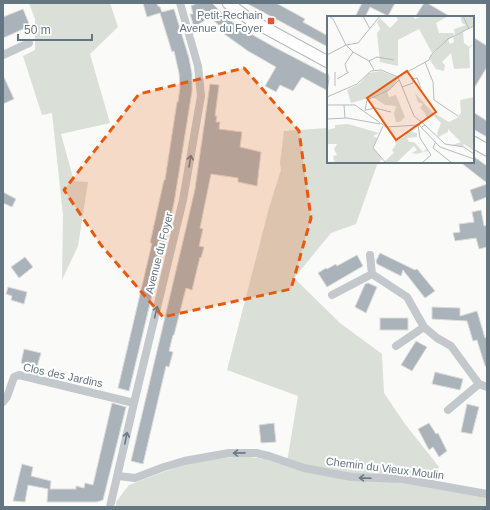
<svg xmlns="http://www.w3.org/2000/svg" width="490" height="510" font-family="Helvetica,sans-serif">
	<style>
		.green { fill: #dadfd7 }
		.building { fill: #aab3b9; stroke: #dcdcda }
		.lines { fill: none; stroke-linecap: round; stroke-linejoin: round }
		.secondary-casing { stroke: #b3babf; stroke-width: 13 }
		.street { stroke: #c3c8cc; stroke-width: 8 }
		.secondary { stroke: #fff; stroke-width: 11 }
		.oneway { stroke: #6a7a87 }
		.marked { fill: #e8590c; fill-opacity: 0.2; stroke: #e8590c; stroke-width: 3; stroke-dasharray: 8 5; stroke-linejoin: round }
		.poi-dot { fill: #e4572e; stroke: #fff; stroke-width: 1.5 }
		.labels { text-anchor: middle; stroke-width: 4; stroke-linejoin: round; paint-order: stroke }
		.poi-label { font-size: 11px; fill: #657683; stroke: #fff; text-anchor: end }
		.street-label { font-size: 11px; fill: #657683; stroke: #fff }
		.inset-road { fill: none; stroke: #b5bdc2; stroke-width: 1 }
		.view { fill: #e8590c; fill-opacity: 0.15; stroke: #e8590c; stroke-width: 2 }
		.inset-edge { fill: none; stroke: #657683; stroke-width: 2 }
	</style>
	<rect width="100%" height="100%" fill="#fafaf8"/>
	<!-- green -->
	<path class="green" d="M29,3H110L118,27L90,54L110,123L61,134L74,181L88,182L78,246L62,280L63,215L52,113L42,115L23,56L35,50V19Z
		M328,128V162H378L356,224L331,233L294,278L340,323L382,354L384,393L405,424L439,467L433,487L479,495L487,498V507H116V502L129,485L190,462L242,456L287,462L298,396L227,370L269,208L281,170L280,163L284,131Z"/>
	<!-- building -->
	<path class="building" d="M143,3H157L158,6L160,7L162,12L174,9L189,58L192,74V91L174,203L129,391L118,388L149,256L152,243H150L164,180H165L177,102H178L180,88L179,73L174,51L172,52L160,13L147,17Z
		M197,3H212L229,20L251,34L274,47L328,75V91L302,77L293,91L280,85L276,92L265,86L276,67L248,51L220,31L222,28L210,17L194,27L190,14H193L191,6Z
		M246,3H276L298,15L305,19L303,22L328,36V47Z
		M362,3H395L388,16L370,7L365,17H355Z
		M424,3H427L451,17H415Z
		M23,9L30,26L3,38V17Z
		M473,37L487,46V67L473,90Z
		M3,75L14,99L3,104Z
		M210,84L219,85L215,116H217L216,122H220L219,129L242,132L240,147L261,152L257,186L238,182V178L211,174L200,228L203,229L199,246L204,247L201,258L200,257L192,290L186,288L174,335H173L169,351L173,352L169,367L166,366L143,464L131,461L187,224L195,189Z
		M473,112L487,121V137L473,129Z
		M473,156L487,166V183L460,162H473Z
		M487,184V197L474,202L470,190Z
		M3,192L16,199L12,207L3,203Z
		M481,210L484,226L487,225V247L479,249L476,238L455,241L453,233L460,232L459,224L474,222L472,212Z
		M380,253L415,270L417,269L435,291L425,298L403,270L401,276L377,264L376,261Z
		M357,255L363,266L327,287L318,273L326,268L327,269L336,264L337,266Z
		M25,257L33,267L19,278L11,267Z
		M368,283L377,287L366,313L355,307L365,284Z
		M8,287L27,292L24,304L11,300L12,296L6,294Z
		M432,307L460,308V316L477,311L485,338L487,337V366H485L477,340L473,341L467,321L432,319Z
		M380,318H408V330H380Z
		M416,341L427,347L412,371L401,365Z
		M24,349L41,353L37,367L21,363Z
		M435,372L463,379L460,390L432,384Z
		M112,403L126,407L103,500L97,502H47L48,489L28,485L25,502L13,501L22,464L33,467L31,476L51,481L50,489H76V486L84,488L85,483L93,485Z
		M467,404L479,407L472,434L461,432Z
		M274,423L276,442L261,443L259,425Z
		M429,423L436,434L438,433L447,451L439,457L433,447L429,450L418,429Z"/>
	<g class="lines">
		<!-- secondary casing -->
		<g class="secondary-casing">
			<path id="secondary" d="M228,3L249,19L328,62
				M473,142L487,150"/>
		</g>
		<!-- street -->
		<path class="street" d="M3,55L29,43
			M370,255L372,274L407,297L424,327L437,338L451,346L479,384L487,387
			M332,295L372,274
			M396,346L424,327
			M3,402L7,397L14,377L19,375L134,403
			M448,410L479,384
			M118,476L135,478L164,467L184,461L229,453H256L269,456L304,468L352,477L403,479L487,494
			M110,507L134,403L183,200L201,96L198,66L180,3"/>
		<!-- secondary -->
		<use href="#secondary" class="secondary"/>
	</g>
	<!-- one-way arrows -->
	<defs><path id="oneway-shaft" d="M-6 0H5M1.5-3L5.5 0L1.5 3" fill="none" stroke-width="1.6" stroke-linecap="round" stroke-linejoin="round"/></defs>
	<g class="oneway">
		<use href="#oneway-shaft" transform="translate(190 161) rotate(-81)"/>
		<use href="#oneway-shaft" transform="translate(156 312) rotate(-76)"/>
		<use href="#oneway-shaft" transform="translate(126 438) rotate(-78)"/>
		<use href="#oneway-shaft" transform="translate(239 453) rotate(179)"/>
		<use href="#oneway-shaft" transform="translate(365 478) rotate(-178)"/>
	</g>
	<!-- marked area -->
	<path class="marked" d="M244,68L299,131L311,218L291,289L163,317L101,245L64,190L139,94Z"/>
	<!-- markers -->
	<rect class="poi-dot" x="267" y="17" width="8" height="8" rx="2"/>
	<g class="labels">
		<!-- poi labels -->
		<g class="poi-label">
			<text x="263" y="19">Petit-Rechain<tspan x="263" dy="13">Avenue du Foyer</tspan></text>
		</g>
		<!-- street labels -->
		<g class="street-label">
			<text transform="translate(159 253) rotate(-76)" y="4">Avenue du Foyer</text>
			<text transform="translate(63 375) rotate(12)" y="4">Clos des Jardins</text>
			<text transform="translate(385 468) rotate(7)" y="4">Chemin du Vieux Moulin</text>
		</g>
	</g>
	<!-- overview -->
	<g transform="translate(327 16)">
		<rect width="147" height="147" fill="#fafaf8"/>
		<path d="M69,0H86L88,3L95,0H121L109,7L112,17H126L127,19L121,24L123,28L127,26L126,21L136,16L137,27L142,31L147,27L142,33L143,52L127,53L124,37L115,46L118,49L117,55L109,53L103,44L104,39L112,33L105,37L92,13L71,24V50L53,46L50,17L53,13L50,6L53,2L63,12L71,4ZM133,0H147V10L128,19L127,13L139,9L135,7ZM54,55L71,62L67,69L60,75L62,81L69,79L78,101L73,106H69L67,98L69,90L58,89L46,81L24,87L20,74L32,68L42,57ZM88,77L105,96L122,106L130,102L134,97L133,84L147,81V135L137,128L136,130H123L134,126L121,113V116L111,121L110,117L114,107L106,99L100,104L98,97L93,92L96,88L91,86ZM21,108L52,117L46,120L50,122L46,132L55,143L51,147L6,146L11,143L7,145L6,140L10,139L7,133L10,128H0V114L8,112V109ZM81,115L90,117V121L80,122L82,126H87L96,136L100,133L101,135L89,138L85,137L90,134L87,130L69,147H59L58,145L67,137L65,134L69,129L68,125L77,121Z" fill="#dadfd7"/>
		<path class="inset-road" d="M2,0L6,3L19,29L26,36L18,48L20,56M36,0L43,13M136,0L142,13M26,36L42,45L47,54M0,39L19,29L31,27L53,0M42,45L50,41L67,44M98,46L106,66L107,84L131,100M0,55L2,62L0,76M8,56V70M71,61L102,44L104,39L121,23L147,10M71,61L87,100L98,109L95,111M10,63L22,56M75,71L86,67V63L90,62L94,72M0,81L30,68L44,55L54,54L71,61M0,89H28L59,111L92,109L113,131L147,143M17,89L18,102M39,94L48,92L64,96M38,95L40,84L62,74L72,64M0,103L20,102L53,108M91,109L93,122L104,139L95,147M98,109L118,128L137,131L147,138M56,110L46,132L59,147M108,127L106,132L125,147"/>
		<path class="view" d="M80,55L109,96L69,124L40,82Z"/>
		<rect width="147" height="147" class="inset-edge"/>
	</g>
	<!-- border -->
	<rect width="490" height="510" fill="none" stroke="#657683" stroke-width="8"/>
	<!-- scale -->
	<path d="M18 34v6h74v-6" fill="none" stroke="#657683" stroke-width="2"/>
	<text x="24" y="34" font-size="12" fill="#657683" stroke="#ffffff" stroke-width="3" paint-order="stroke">50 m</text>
</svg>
